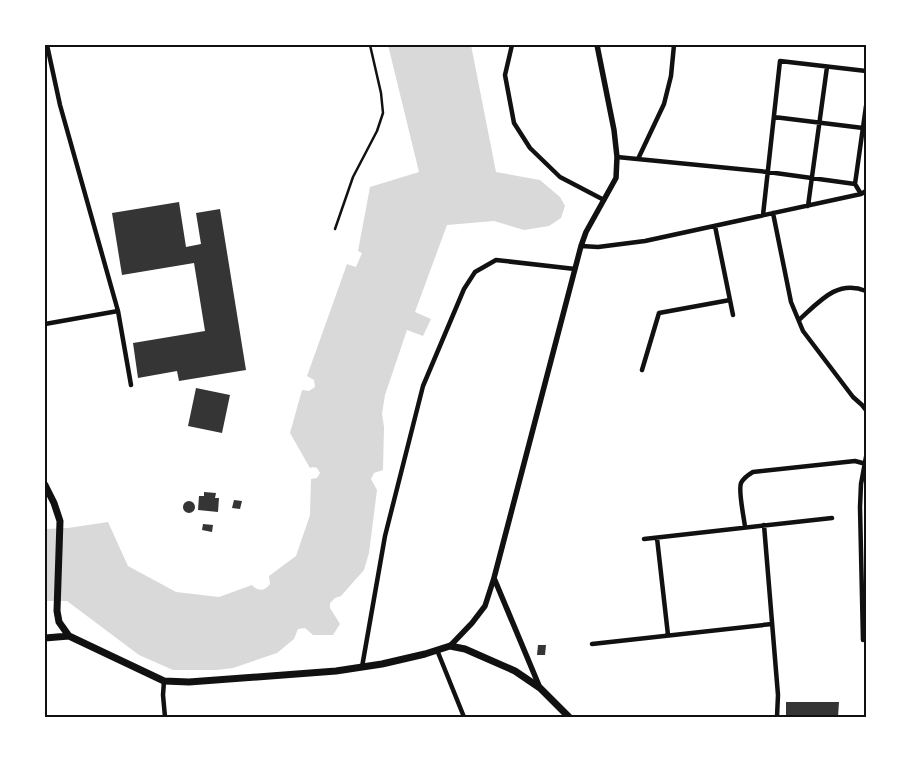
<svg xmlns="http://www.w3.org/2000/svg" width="911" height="762" font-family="'PT Sans',sans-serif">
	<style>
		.water { fill: #d9d9d9 }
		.building { fill: #353535 }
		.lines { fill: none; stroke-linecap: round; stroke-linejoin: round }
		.service { stroke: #111; stroke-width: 2.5 }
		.minor { stroke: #111; stroke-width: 4.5 }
		.tertiary { stroke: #111; stroke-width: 5.5 }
		.secondary { stroke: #111; stroke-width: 7 }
		.neatline { fill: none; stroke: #111; stroke-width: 2 }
	</style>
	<rect width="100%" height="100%" fill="#fff"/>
	<!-- water -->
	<path class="water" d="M388,45H471L496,172L540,180L560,197L565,206L561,218L549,226L524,230L494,221L447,225L415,312L431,319L423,336L407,330L385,395L382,414L384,427L383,470L374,473L371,479L377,490L369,553L364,570L341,596L335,598L330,603V608L340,624L333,635H313L305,628L298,629L294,639L277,653L233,668L216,670H173L139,655L67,601H45V529L68,528L108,522L128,566L176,592L219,597L252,585C258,592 265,591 270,584L269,576L296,556L310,515L311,479L317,478L320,473L317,468L313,467L310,468L290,433L302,390L309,391L315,387L314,380L307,376L347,264L356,267L362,253L358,251L370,187L419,172Z"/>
	<!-- building -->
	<path class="building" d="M179,202L186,247L201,244L196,213L220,209L246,370L179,381L177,371L138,378L133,343L205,331L194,263L122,275L112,213Z
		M196,388L230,395L222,433L188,426Z
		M204,492L216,493L215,498H219L218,512L198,510L199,496H204Z
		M234,500L242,501L240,509L232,508Z
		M183 507a6 6 0 1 1 12 0a6 6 0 1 1-12 0Z
		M203,524L213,525L212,532L202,530Z
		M538,645H546L545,655H537Z
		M786,702H839L838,717H786Z"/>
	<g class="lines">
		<!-- service -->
		<path class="service" d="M335,229L353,177L377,131L383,113L381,93L370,45"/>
		<!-- minor -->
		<path class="minor" d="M47,45L60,105L118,311L131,385
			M512,45L505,75L514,123L530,148L560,177L604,200
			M774,117L863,128
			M617,157L768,172L855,184
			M638,159L664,104L671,76L674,45
			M861,194L855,184L866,106
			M808,206L827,67
			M773,213L791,302L803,331L853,397L862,405L866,410
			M763,215L780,61L866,71
			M715,226L733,315
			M581,246L598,247L645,241L861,194L866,191
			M799,320C819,302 837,279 866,291
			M45,324L118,311
			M642,370L659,313L730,300
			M764,525L778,695L777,717
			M745,527C744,517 738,491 741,483C744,477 748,475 753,472L855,461L866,464
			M657,538L668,635
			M644,539L832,518
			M863,640L860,507L861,484L866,457
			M592,644L772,624
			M437,650L464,717
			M362,667L385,536L423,386L464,289L475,272L496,260L575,269
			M164,681L163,695L165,717"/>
		<!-- tertiary -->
		<path class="tertiary" d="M450,646L472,623L485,606L494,578
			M540,688L494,578L581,246L586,232L616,178L617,157L614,130L597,45"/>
		<!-- secondary -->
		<path class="secondary" d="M45,485L54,503L60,521L57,611L59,622L69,636
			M45,638L69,636L164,681L189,682L336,671L382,664L425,654L450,646L465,649L515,671L540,688L569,717"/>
	</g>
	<!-- border -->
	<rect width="911" height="762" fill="none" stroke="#ffffff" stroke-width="92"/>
	<rect x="46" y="46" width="819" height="670" class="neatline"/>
</svg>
